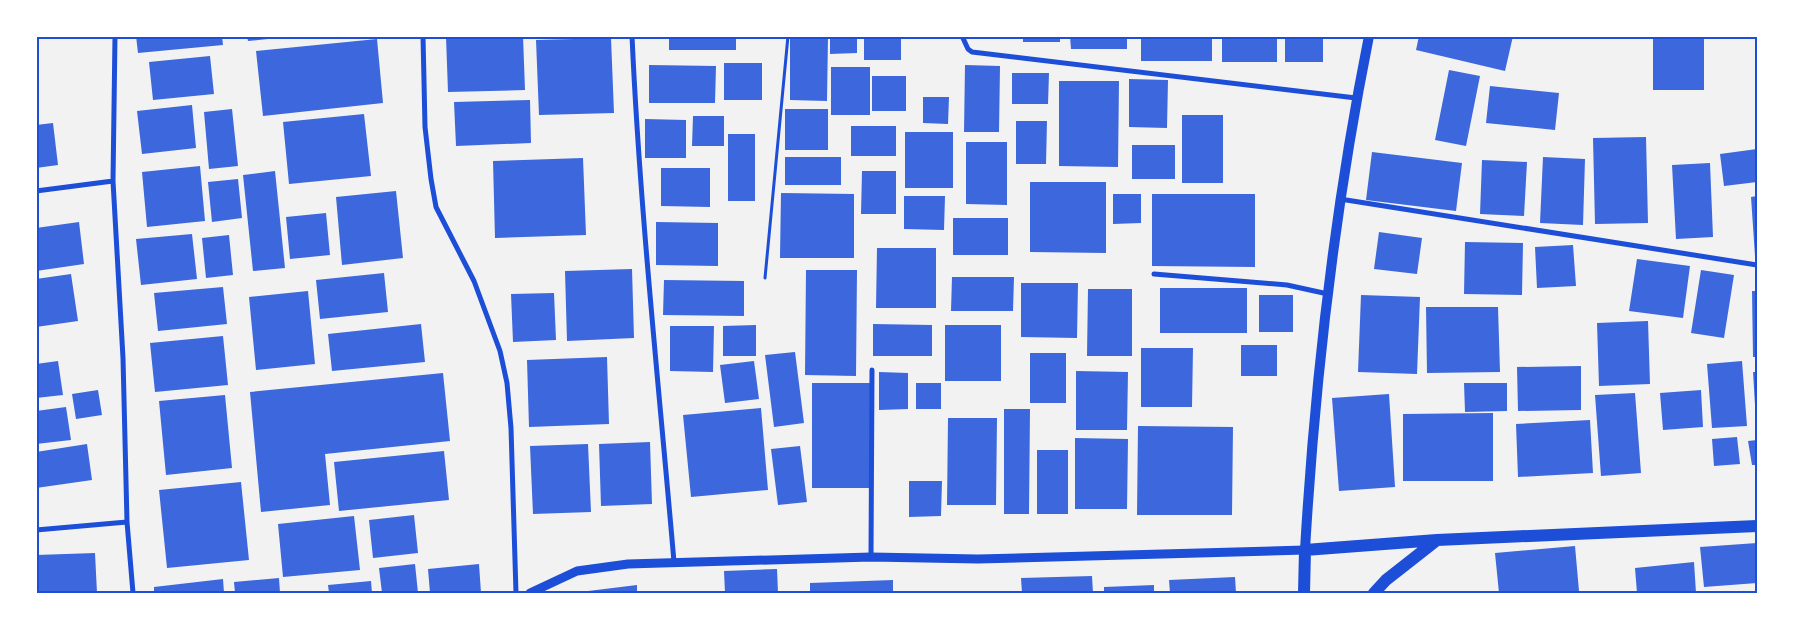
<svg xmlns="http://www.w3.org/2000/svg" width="1793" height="629" font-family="'Fira Sans',sans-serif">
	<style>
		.building { fill: #3d67dc }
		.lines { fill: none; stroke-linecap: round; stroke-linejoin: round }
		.path { stroke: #1d4ed8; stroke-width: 3 }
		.minor { stroke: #1d4ed8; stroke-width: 5 }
		.tertiary { stroke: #1d4ed8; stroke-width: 9 }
		.secondary { stroke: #1d4ed8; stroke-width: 10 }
		.primary { stroke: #1d4ed8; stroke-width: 12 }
		.neatline { fill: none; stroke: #1d4ed8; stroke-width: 2 }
	</style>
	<rect width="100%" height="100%" fill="#f2f2f2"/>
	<!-- building -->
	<path class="building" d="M136,36H222L223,45L138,53Z
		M247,36H277V38L248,41Z
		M523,36L525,90L448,92L446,37Z
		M669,36H736V50H669Z
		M790,36H828L827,101L790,100Z
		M830,36H857V53L830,54Z
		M864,36H901V60H864Z
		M1023,36H1060V42H1023Z
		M1070,36H1127V49H1071Z
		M1141,36H1212V61H1141Z
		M1222,36H1277V62H1222Z
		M1285,36H1323V62H1285Z
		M1419,36H1513L1505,71L1416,50Z
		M1653,36H1704V90H1653Z
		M611,38L614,113L539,115L536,40Z
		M377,39L383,103L263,116L256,51Z
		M210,56L214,94L153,100L149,62Z
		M724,63H762V100H724Z
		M649,65L716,66L715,103H649Z
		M965,65L1000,66L999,132H964Z
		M831,67H870V115H831Z
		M1449,70L1480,76L1466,146L1435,140Z
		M1012,73H1049L1048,104H1012Z
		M872,76H906V111H872Z
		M1129,79L1168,80L1167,128L1129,127Z
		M1059,81H1119L1118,167L1059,166Z
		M1490,86L1559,93L1555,130L1486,123Z
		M923,97H949L948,124L923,123Z
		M530,100L531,143L456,146L454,102Z
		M192,105L196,148L142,154L137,111Z
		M232,109L238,166L209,169L204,112Z
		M785,109H828V150H785Z
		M364,114L371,176L289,184L283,122Z
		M1182,115H1223V183H1182Z
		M693,116H724V146H692Z
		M645,119L686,120V158H645Z
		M1016,121H1047L1046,164H1016Z
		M53,123L58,165L36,168V125Z
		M851,126H896V156H851Z
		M905,132H953V188H905Z
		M728,134H755V201H728Z
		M1646,137L1648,223L1595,224L1593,138Z
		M966,142H1007V205L966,204Z
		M1132,145H1175V179H1132Z
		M1757,149V182L1724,186L1720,154Z
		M1372,152L1462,163L1456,211L1366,200Z
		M785,157H841V185H785Z
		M1543,157L1585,159L1583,225L1540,223Z
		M583,158L586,235L495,238L493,161Z
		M1482,160L1527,162L1524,216L1480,214Z
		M1710,163L1713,237L1676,239L1672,165Z
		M200,166L205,221L147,227L142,172Z
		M661,168H710V207L661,206Z
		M275,171L285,268L253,271L243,175Z
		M862,171H896V214H861Z
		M238,179L242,218L212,222L208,182Z
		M1030,182H1106V253L1030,252Z
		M396,191L403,258L342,265L336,197Z
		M781,193L854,194V258H780Z
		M1113,194H1141V223L1113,224Z
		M1152,194H1255V267L1152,266Z
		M904,196H945L944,230L904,229Z
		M1757,196V256H1755L1751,197Z
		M326,213L330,255L290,259L286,217Z
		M953,218H1008V255H953Z
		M79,222L84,264L36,271V228Z
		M656,222L718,223V266L656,265Z
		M1379,232L1422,238L1417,274L1374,269Z
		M192,234L197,279L141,285L136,239Z
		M229,235L233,275L206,278L202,238Z
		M1465,242L1523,243L1522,295L1464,294Z
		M1573,245L1576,286L1537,288L1535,247Z
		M877,248H936V308H876Z
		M1637,259L1690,266L1683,318L1629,311Z
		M632,269L634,338L567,341L565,271Z
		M806,270H857L856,376L805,375Z
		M1701,270L1734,275L1724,338L1691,333Z
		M384,273L388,312L320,319L316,280Z
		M71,274L78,321L36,327V279Z
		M952,277H1014L1013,311H951Z
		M664,280L744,281V316L663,315Z
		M1021,283H1078L1077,338L1021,337Z
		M223,287L227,324L158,331L154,293Z
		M1160,288H1247V333H1160Z
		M1088,289H1132V356H1087Z
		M308,291L315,364L256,370L249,297Z
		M1752,291H1757V357H1753Z
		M554,293L556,340L513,342L511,294Z
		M1259,295H1293V332H1259Z
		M1361,295L1420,297L1417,374L1358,372Z
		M1426,307H1498L1500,372L1427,373Z
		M1648,321L1650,384L1599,386L1597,323Z
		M421,324L425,362L332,371L328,334Z
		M873,324L932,325V356H873Z
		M756,325V356H723V326Z
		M945,325H1001V381H945Z
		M670,326H714L713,372L670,371Z
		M223,336L228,385L155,392L150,343Z
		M1241,345H1277V376H1241Z
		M1141,348H1193L1192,407H1141Z
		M795,352L804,423L774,427L765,355Z
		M1030,353H1066V403H1030Z
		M607,357L609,424L529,427L527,360Z
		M58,361L63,395L36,398V364Z
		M754,361L759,399L725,403L720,365Z
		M1742,361L1747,426L1712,428L1707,364Z
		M1581,366V410L1518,411L1517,367Z
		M1076,371L1128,372L1127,430H1076Z
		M879,372L908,373V409L879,410Z
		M1753,372H1757V405H1755Z
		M443,373L450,441L325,454L330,505L261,512L250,392Z
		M812,383H871L870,488H812Z
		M916,383H941V409H916Z
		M1464,383H1507V411L1465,412Z
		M98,390L102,415L76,419L72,394Z
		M1701,390L1703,427L1663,430L1660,393Z
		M1635,393L1641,473L1601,476L1595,395Z
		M1389,394L1395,487L1339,491L1332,398Z
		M225,395L232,468L166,475L159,401Z
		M66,407L71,440L36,444V411Z
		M761,408L768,490L691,497L683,415Z
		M1004,409H1030L1029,514H1004Z
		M1493,413V481H1403V414Z
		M948,418H997L996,505H947Z
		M1590,420L1593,473L1518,477L1516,424Z
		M1138,426L1233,427L1232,515H1137Z
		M1737,437L1740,464L1714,466L1712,439Z
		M1075,438L1128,439L1127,509H1075Z
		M1757,440V465H1752L1748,441Z
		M650,442L652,504L601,506L599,444Z
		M87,444L92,480L36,488V452Z
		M588,444L591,512L533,514L530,446Z
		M800,446L807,502L778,505L771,449Z
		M1037,450H1068V514H1037Z
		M444,451L449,500L339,511L334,462Z
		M909,481H942L941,516L909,517Z
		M241,482L249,560L167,568L159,490Z
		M414,515L418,553L373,558L369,520Z
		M354,516L360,570L283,577L278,524Z
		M1757,543V583L1704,587L1700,547Z
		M1575,546L1579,591L1499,593L1495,553Z
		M95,553L97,593H36V555Z
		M1694,562L1696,593H1637L1635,568Z
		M415,564L418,593H382L379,568Z
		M479,564L481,593H430L428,569Z
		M777,569L778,593H725L724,571Z
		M1092,576L1093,593H1022L1021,578Z
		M1235,577L1236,593H1170L1169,580Z
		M279,578L280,593H235L234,582Z
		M223,579L224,593H154V587Z
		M893,580V593H810V583Z
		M371,581L372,593H329L328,585Z
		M637,585V593H580V592Z
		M1154,585V593H1104V587Z"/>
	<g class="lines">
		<!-- path -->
		<path class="path" d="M765,278L788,36"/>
		<!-- minor -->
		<path class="minor" d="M115,36L113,181L123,358L127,522L133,593
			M423,36L425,127L431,179L436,207L474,281L500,351L507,383L511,428L516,593
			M632,36C640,212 659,387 674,562
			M962,36L968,49L972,52L1356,98
			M36,191L113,181
			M1340,199L1757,265
			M1154,274L1287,285L1328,294
			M36,530L127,522
			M871,557L872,370"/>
		<!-- tertiary -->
		<path class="tertiary" d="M530,593L577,571L628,564L871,557L978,559L1305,550"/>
		<!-- secondary -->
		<path class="secondary" d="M1305,550C1315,378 1335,206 1369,36"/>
		<!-- primary -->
		<path class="primary" d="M1304,593L1305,550L1437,540L1757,526
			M1374,593L1386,580L1437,540"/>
	</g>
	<!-- border -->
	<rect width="1793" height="629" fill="none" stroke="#ffffff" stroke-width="75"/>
	<rect x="38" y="38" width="1718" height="554" class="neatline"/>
</svg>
